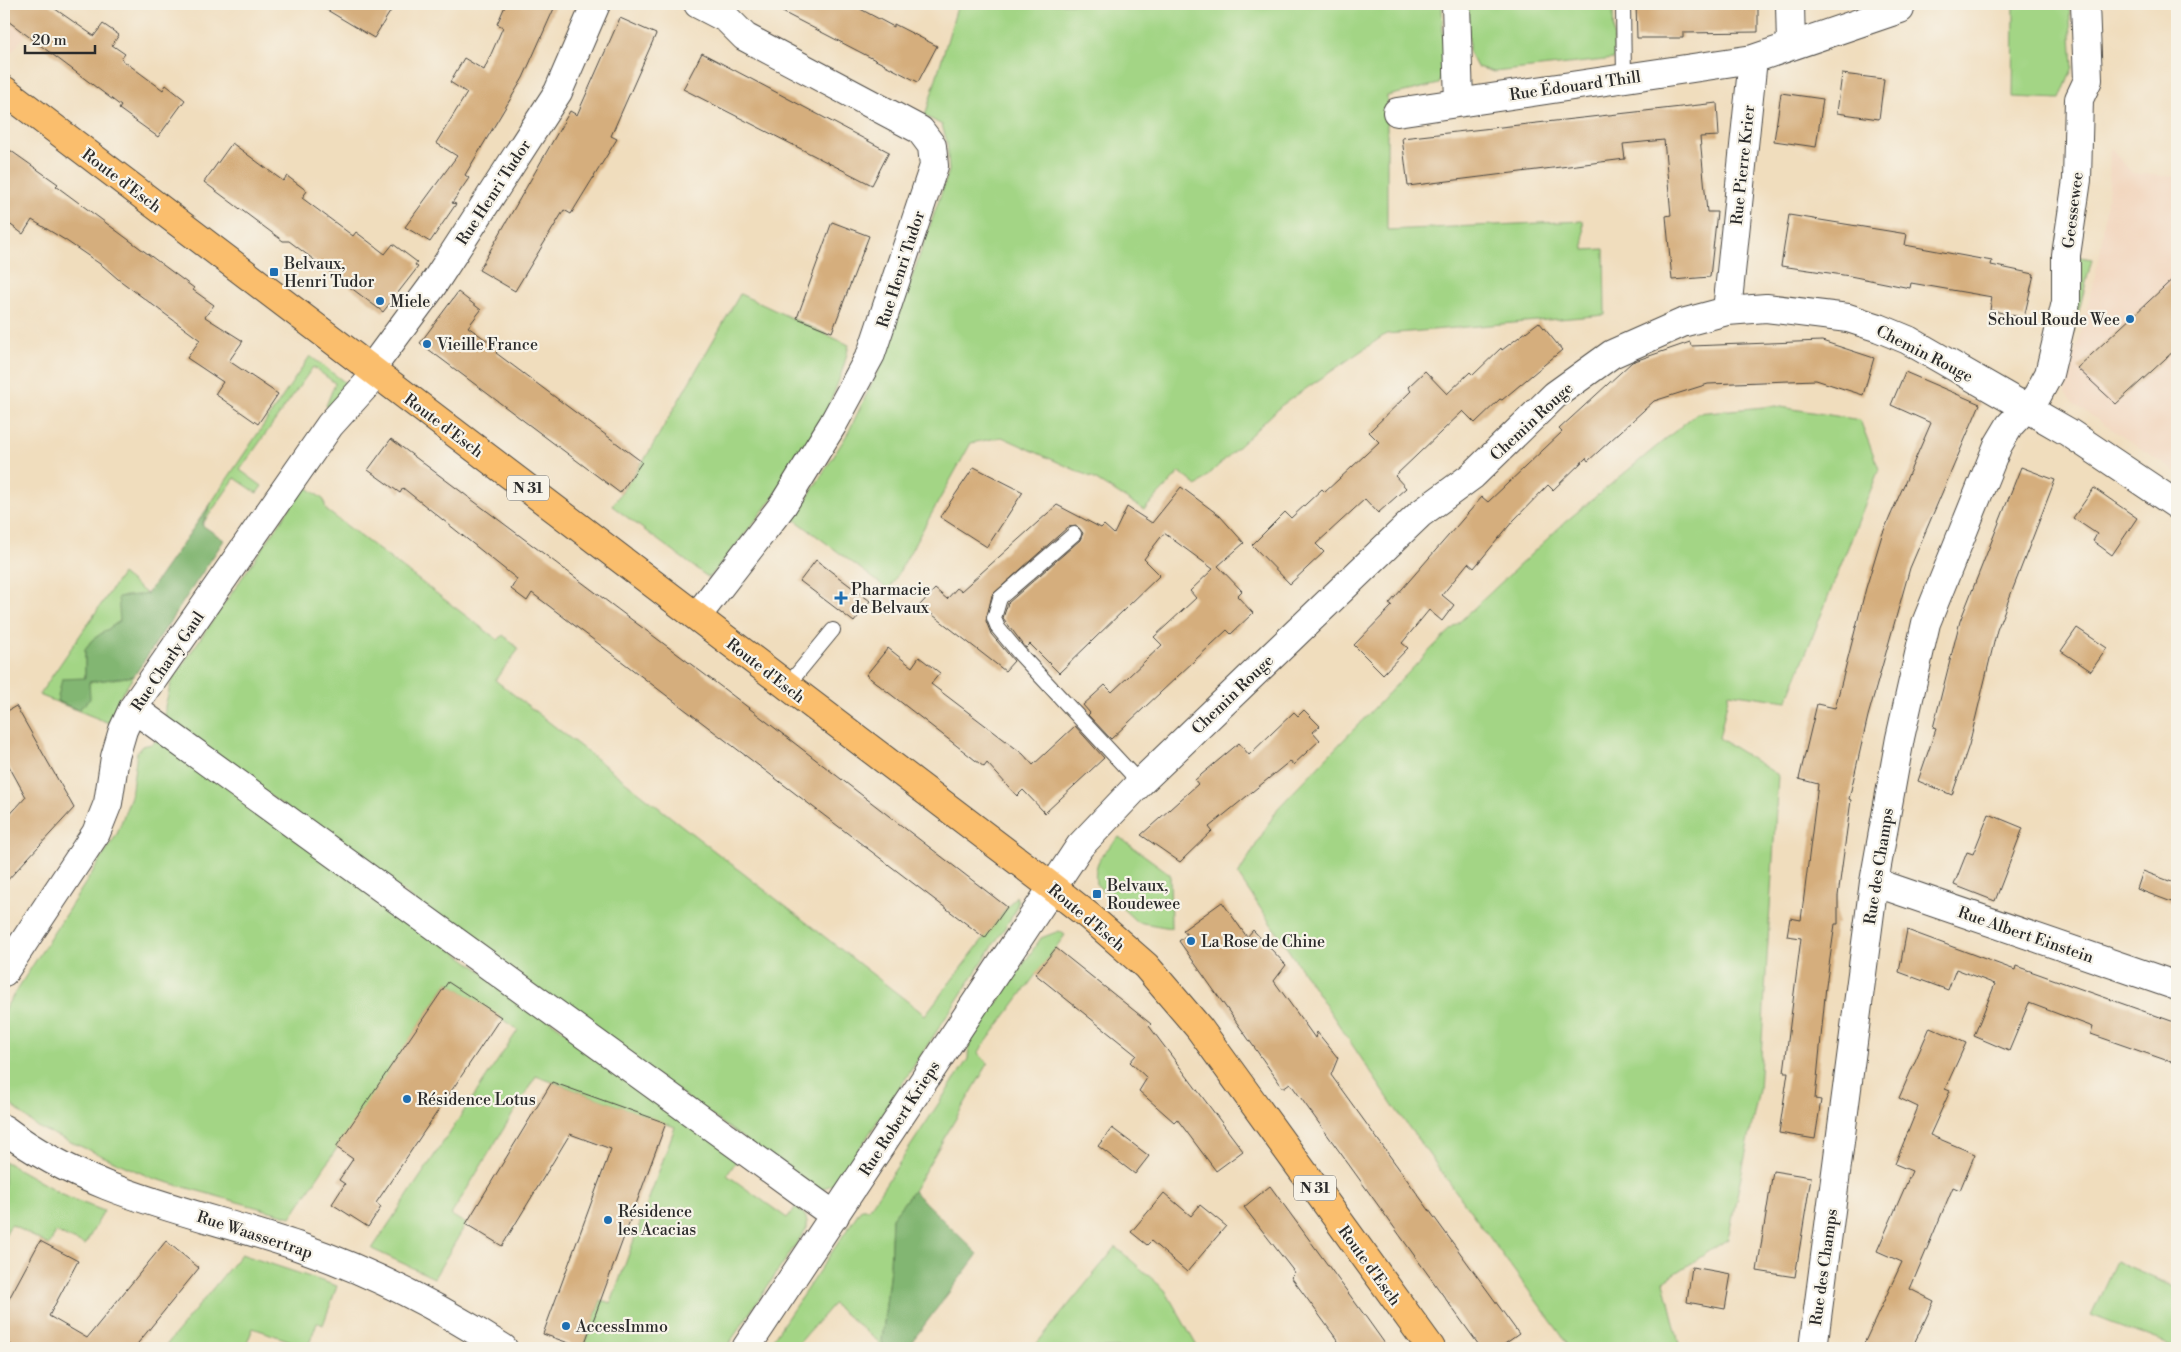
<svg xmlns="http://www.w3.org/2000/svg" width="2181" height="1352" font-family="'Libre Bodoni',serif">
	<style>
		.built { fill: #f2d5bd }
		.green { fill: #a3d585; stroke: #678058 }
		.forest { fill: #82b672; stroke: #56704e }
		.building { fill: #d5ae7d }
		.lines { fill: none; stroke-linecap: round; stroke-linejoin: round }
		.lane-casing { stroke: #494641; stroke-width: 16 }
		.street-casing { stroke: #494641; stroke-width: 30 }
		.primary-casing { stroke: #494641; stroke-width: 30 }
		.lane { stroke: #fff; stroke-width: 14 }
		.street { stroke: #fff; stroke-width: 28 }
		.primary { stroke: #fabe6d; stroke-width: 28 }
		.poi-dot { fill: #1f6fb2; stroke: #f7f3e8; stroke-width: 2 }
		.labels { text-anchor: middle; stroke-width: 4.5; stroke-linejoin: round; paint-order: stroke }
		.shield { fill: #f7f3e8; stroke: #686764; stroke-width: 1 }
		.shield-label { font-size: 15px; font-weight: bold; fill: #2b2b2b }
		.street-label { font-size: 16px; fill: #2b2b2b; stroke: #f7f3e8 }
		.poi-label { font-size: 16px; fill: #2b2b2b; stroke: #f7f3e8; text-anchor: start }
	</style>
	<rect width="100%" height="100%" fill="#f7f3e8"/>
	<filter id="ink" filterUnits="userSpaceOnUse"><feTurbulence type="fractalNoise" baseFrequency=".02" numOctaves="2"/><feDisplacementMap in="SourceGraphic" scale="10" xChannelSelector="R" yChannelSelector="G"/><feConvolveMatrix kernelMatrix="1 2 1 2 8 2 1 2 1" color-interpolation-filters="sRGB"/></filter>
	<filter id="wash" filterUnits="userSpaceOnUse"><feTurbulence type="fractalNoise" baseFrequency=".0096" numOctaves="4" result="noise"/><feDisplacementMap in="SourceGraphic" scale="20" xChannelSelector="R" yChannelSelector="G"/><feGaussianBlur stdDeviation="1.12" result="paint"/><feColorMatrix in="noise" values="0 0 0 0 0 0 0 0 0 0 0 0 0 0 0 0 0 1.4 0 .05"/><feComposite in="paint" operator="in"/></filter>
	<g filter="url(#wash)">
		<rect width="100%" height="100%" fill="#f0ddbd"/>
		<!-- built -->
		<path class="built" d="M4,4H50L4,62Z
			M2110,148L2132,173L2177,177V473L2074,404L2065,393L2099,260L2109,186Z"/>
		<!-- green -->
		<path class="green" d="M958,4H1442L1444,67L1439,84L1387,96V230L1583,221L1584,250L1604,249L1605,315L1386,334L1282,405L1197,486L1180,472L1144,510L1093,478L1002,437L971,443L889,590L794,519L848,433L883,360L949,171L947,142L942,125L925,116Z
			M1468,4H1613L1614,59L1494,72L1477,67L1469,52Z
			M2014,4H2069L2073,67L2060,99L2013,97Z
			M2075,256L2092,259L2068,354Z
			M740,294L849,345C832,429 763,513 709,578L612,506L646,457Z
			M310,356L347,384L329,408L326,406L335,383L313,367L240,470L262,486L257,493L235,478L202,525L211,503Z
			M1775,406L1860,420L1879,469L1787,701L1729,693L1719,738L1778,775L1759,1090L1728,1239L1664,1281L1680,1348H1568L1562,1336L1394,1107L1238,875L1278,808L1433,647L1564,523L1697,413Z
			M305,486L324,500L326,510L498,640L503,635L519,649L495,680L925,1015L1016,896L1018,902L1015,912L837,1183L816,1191L165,720V706L172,680Z
			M122,574L147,594L120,621L92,640L85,649V679L89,682L134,676L119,698L109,723L39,695Z
			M159,738L739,1157L727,1175L787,1218L796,1207C804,1213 808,1217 807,1228L726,1348H583L601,1300L611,1303L675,1127L536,1076L451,1215L466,1224L434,1278L372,1249L518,1030L448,982L291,1217L152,1178L37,1127L4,1099V1010L117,834L131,796L137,752L142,746L152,744Z
			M1119,837L1170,874L1171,928L1137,922L1096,884C1093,860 1104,853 1119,837Z
			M1059,931L1065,935L978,1053L988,1064L913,1191L892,1218L890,1268L882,1341L884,1348H875L880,1343L833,1304L795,1348H767L861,1209H869L968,1059L969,1044L1041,938Z
			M4,1161L67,1197L104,1211L85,1245L56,1232L49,1245L11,1224L4,1237Z
			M1116,1247L1165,1290L1198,1348H1033Z
			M241,1254L337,1286L323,1325L317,1322L308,1347L253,1328L245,1348H164Z
			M2116,1261L2177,1287V1348L2091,1315Z"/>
		<!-- forest -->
		<path class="forest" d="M211,503L202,525L224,540L134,676L89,682L90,699L78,710L57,701L62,679L85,678V649L92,640L120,621L118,597L147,594Z
			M913,1191L978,1254L907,1348H884L882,1341L890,1268L892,1218Z"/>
		<g id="blocks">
			<!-- building -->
			<path class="building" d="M4,4H48L94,36L103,24L119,35L112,45L125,54L121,59L163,90L166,85L185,100L158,137L119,109L121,106L4,18Z
				M317,4H395L374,38Z
				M506,4H556L523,78L465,175L469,178L452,203L456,204L430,242L405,227L457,156L436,143L467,93L450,82L464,58L484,70L503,27L497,24Z
				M767,4H851L894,27V24L937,46L918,82Z
				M1636,4H1758V32L1683,33V38H1637Z
				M620,18L656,34L611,136L617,139L571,214L564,210L515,291L479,270L570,111L577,115Z
				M702,53L889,152L872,185L683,89Z
				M1842,74L1884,79L1879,119L1837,113Z
				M1781,93L1823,99L1816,147L1774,141Z
				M1717,103L1719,136L1700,137L1707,212H1717L1710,277L1672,280L1666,216L1671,215L1664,140L1623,144L1625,159L1408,186L1402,138Z
				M232,143L283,181L287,176L307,191L302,198L353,236L356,232L385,254L393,244L417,262L415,265L418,267L383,312L289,241H283L204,182Z
				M4,146L58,184L56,186L194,288L193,290L214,305L205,317L243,341L229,361L278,394L258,424L215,394L223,382L187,358L200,340L118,279L103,266L65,240L32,220L23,234L4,220Z
				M1789,215L1907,234L1905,245L1992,261L1991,265L2034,274L2024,318L1990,310L1992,297L1911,283L1910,288L1850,276L1781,266Z
				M832,222L869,236L832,332L797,318Z
				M2177,275V348L2116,404L2077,368Z
				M458,292L481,310L468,327L499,349L496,353L642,462L620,493L420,343Z
				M1539,322L1562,350L1502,400L1500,399L1475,423L1463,411L1395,476L1406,488L1378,513L1365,499L1316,544L1324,552L1290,584L1252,545L1285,512L1291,518L1322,489L1325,492L1379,442L1369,432L1411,391L1408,387L1425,371L1447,394L1470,372L1473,375L1501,348L1502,350Z
				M1822,341L1874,358L1863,395L1816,380L1708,384L1654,401L1588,461L1586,458L1553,490L1548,485L1513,521L1474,568L1468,563L1442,595L1454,605L1442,621L1429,610L1402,643L1408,648L1383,674L1354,645L1392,606L1389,604L1482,497L1488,502L1562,432L1559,429L1632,362L1690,342L1691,346Z
				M1905,372L1980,404L1910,568L1868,716L1849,799L1851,800L1838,896V924H1835L1826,986L1815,1099L1821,1100L1815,1139L1779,1133L1788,1072H1784L1801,938L1787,936L1790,918L1801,920L1818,784L1799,779L1817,704L1835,708L1866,588L1882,535L1931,423L1891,405Z
				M391,439L732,695L1007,907L985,938L532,593L527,601L511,589L517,579L403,488L400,493L368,470Z
				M974,467L1023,492L987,547L940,517Z
				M2021,467L2055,480L1997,630L1969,745L1952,795L1918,781L1936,729L1933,728L1960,621Z
				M1181,487L1220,516L1244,543L1218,566L1242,591L1237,596L1253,613L1231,634L1227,630L1111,739L1088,715L1090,713L1083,705L1105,685L1112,692L1162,645L1154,637L1196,598L1190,591L1213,569L1164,533L1144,559L1160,575L1059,673L1030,644L1026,648L1003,618L1008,603L1080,540L1083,533L1077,526L1068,527L992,595L986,621L991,634L1014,661L1005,671L920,605L935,589L947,599L957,588L961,591L1057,505L1101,528L1104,525L1114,534L1127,507L1152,523Z
				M2094,488L2137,518L2112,555L2093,541L2097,534L2073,518Z
				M816,560L870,601L854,622L800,581Z
				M2077,628L2107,648L2091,671L2061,651Z
				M888,648L912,667L919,657L940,673L931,684L1023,754L1033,765L1075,726L1104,758L1045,813L1023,790L1017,796L987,763L984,767L866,675Z
				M16,706L74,808L4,884V821L26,797L4,757V713Z
				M1304,710L1320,726L1313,732L1320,740L1293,765L1290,761L1209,827L1212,831L1180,862L1141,835L1198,784L1195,780L1239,743L1249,755L1294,712L1298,716Z
				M1989,814L2023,828L1995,901L1954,885L1967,852L1973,854Z
				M2143,871L2177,884V904L2137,889Z
				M1222,902L1247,937L1253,930L1286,965L1274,981L1315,1038L1317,1032L1338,1058L1331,1075L1519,1334L1499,1348H1481L1290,1083L1283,1088L1179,941L1187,935L1183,930Z
				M1907,930L2015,970L2016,966L2177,1023V1064L2091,1034L2093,1027L2029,1003L2009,1051L1974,1036L1995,984L1956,969L1948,990L1899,972Z
				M1056,948L1151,1024L1149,1026L1243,1151L1216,1171L1177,1119L1174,1122L1139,1091L1147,1078L1130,1062L1136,1055L1035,974Z
				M448,982L501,1017L376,1203L381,1207L368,1227L332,1204L345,1184L339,1180L353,1159L336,1147Z
				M1930,1027L1966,1043L1945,1089L1950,1091L1930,1135L1975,1154L1960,1190L1953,1187L1910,1289L1934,1301L1912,1348H1862L1902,1262L1877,1251L1912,1171L1895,1164L1918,1107L1899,1098Z
				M552,1082L666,1123L583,1348L543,1334L611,1149L570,1134L502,1246L466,1224Z
				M1112,1128L1149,1156L1135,1174L1098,1146Z
				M1773,1171L1811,1177L1795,1277L1757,1271Z
				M1270,1186L1368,1320L1388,1348H1343L1314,1308L1291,1277L1295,1273L1244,1207Z
				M1164,1193L1191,1216L1200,1205L1226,1226L1187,1272L1151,1241L1147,1245L1131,1232Z
				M40,1241L78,1261L49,1316L87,1338L166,1241L199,1268L134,1348H17L4,1341V1308Z
				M1692,1267L1731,1274L1725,1309L1687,1302Z"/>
		</g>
	</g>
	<g filter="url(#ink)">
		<use href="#blocks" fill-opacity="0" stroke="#494641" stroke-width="1"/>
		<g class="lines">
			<!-- lane casing -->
			<g class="lane-casing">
				<path id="lane" d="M1623,4L1624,78
					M1074,534L1000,598L994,618L998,628L1018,652L1140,783
					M787,686L833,630"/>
			</g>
			<!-- street casing -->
			<g class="street-casing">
				<path id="street" d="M1456,4L1459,102
					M1790,4L1791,46
					M1397,112L1753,59
					M1727,311L1753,59L1900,9
					M371,369L431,288L558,92L596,4
					M697,616L783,505L833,424L871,354L934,166L932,146L920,130L745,37L727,19L698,4
					M133,708L835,1216
					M1874,882L2177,986
					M4,972L96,833L108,803L115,757L123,730L133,708L330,425L377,373
					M4,1129C90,1195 197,1212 297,1246C372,1272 437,1305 503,1348
					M746,1348L1080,846L1140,783L1420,514L1472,476L1555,395L1612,354L1682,323L1727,311L1766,308L1848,318L1879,328L1908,340L2068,432L2177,505
					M1813,1348L1874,882L1900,738L1926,623L1998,445L2010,425L2037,396L2049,374L2066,302V255L2077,180L2079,99L2088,80L2085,4"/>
			</g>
			<!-- primary casing -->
			<g class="primary-casing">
				<path id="primary" d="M4,90L1052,887L1090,917L1146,966L1199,1028L1431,1348"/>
			</g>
			<!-- lane -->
			<use href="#lane" class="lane"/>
			<!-- street -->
			<use href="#street" class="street"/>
			<!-- primary -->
			<use href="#primary" class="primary"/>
		</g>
	</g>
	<!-- markers -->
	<g class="poi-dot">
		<rect x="269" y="267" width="10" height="10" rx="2.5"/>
		<circle cx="380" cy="301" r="5"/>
		<circle cx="2130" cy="319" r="5"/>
		<circle cx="427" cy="344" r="5"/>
		<path d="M838.5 590.5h5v5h5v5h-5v5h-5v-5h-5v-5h5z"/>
		<rect x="1092" y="889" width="10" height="10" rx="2.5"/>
		<circle cx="1191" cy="941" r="5"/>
		<circle cx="407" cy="1099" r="5"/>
		<circle cx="608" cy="1220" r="5"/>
		<circle cx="566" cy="1326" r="5"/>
	</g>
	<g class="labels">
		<!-- shield labels -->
		<g class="shield">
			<rect x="507" y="475.5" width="42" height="25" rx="4"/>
			<rect x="1294" y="1175.5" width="42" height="25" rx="4"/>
		</g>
		<g class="shield-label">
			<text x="528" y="493">N 31</text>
			<text x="1315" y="1193">N 31</text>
		</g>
		<!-- street labels -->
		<g class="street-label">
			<text transform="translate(1575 85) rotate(-8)" y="6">Rue Édouard Thill</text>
			<text transform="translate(1742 165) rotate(-84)" y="6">Rue Pierre Krier</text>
			<text transform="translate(122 180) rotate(37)" y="6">Route d'Esch</text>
			<text transform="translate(493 192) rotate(-57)" y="6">Rue Henri Tudor</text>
			<text transform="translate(2072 210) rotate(-83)" y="6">Geessewee</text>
			<text transform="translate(900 269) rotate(-72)" y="6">Rue Henri Tudor</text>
			<text transform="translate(1925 353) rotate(27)" y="6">Chemin Rouge</text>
			<text transform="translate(1531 421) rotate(-43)" y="6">Chemin Rouge</text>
			<text transform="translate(444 425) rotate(37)" y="6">Route d'Esch</text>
			<text transform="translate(167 661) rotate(-56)" y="6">Rue Charly Gaul</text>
			<text transform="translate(766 670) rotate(38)" y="6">Route d'Esch</text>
			<text transform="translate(1232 694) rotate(-44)" y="6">Chemin Rouge</text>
			<text transform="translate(1878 866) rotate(-81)" y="6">Rue des Champs</text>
			<text transform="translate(1087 917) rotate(40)" y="6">Route d'Esch</text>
			<text transform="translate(2026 934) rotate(19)" y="6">Rue Albert Einstein</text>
			<text transform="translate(899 1118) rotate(-57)" y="6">Rue Robert Krieps</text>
			<text transform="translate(255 1234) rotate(18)" y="6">Rue Waassertrap</text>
			<text transform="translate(1370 1265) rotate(54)" y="6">Route d'Esch</text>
			<text transform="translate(1823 1267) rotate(-82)" y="6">Rue des Champs</text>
		</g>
		<!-- poi labels -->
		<g class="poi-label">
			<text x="284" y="269">Belvaux,<tspan x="284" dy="18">Henri Tudor</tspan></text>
			<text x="390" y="307">Miele</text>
			<text x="2120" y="325" text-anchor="end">Schoul Roude Wee</text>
			<text x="437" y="350">Vieille France</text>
			<text x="851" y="595">Pharmacie<tspan x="851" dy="18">de Belvaux</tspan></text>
			<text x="1107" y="891">Belvaux,<tspan x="1107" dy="18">Roudewee</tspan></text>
			<text x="1201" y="947">La Rose de Chine</text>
			<text x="417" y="1105">Résidence Lotus</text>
			<text x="618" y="1217">Résidence<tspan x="618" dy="18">les Acacias</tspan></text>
			<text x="576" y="1332">AccessImmo</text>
		</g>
	</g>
	<!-- margin -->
	<rect width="2181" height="1352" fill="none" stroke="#f7f3e8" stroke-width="20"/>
	<!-- scale -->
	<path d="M25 45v8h70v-8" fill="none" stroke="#2b2b2b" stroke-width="2.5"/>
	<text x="32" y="45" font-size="15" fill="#2b2b2b" stroke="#f7f3e8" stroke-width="4" paint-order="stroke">20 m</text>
</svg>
